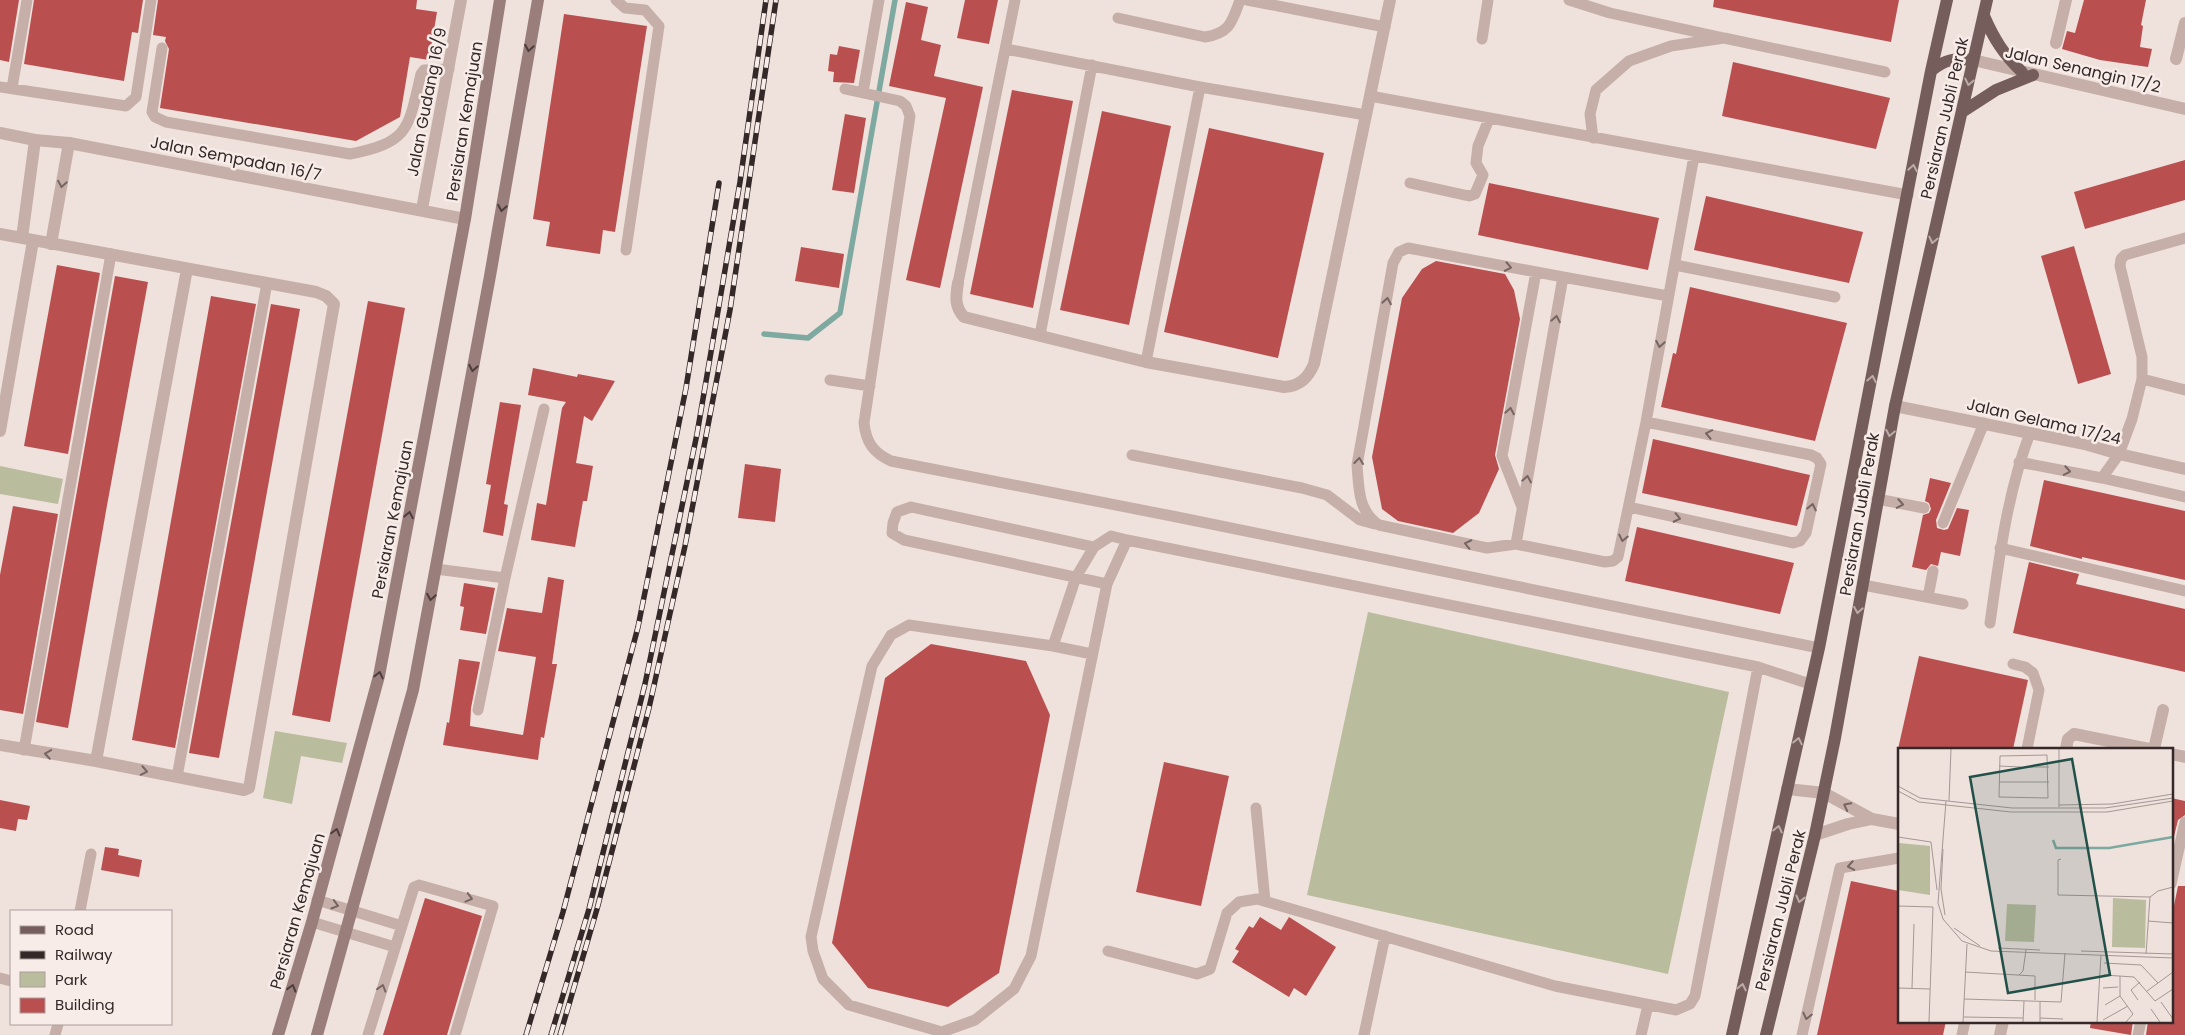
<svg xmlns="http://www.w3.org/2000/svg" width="2185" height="1035" font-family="Poppins,sans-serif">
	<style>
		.green { fill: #babd9d }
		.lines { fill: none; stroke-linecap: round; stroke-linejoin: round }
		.stream { stroke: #7ea9a0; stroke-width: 5.5 }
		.building { fill: #ba4f50 }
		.service { stroke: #c6afa9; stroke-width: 11 }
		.minor { stroke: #c6afa9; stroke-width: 12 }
		.tertiary { stroke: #c6afa9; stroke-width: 12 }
		.secondary { stroke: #997e7b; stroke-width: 12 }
		.primary { stroke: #745d5b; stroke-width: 12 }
		.rail-casing { stroke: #342928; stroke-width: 5.5 }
		.rail { stroke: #f7ece8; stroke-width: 4; stroke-dasharray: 11; stroke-linecap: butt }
		.oneway { stroke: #4d3e3d }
		.oneway2 { stroke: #bcaca9 }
		.oneway3 { stroke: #766562 }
		.labels { text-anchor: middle; stroke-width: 5; stroke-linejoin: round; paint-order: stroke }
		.street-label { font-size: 16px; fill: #342928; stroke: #f7ece8 }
		.inset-river { fill: none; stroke: #7ea9a0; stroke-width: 2.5 }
		.inset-road { fill: none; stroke: #a49794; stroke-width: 1 }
		.view { fill: #225149; fill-opacity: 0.15; stroke: #225149; stroke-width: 2.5 }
		.inset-edge { fill: none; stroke: #342928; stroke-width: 2.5 }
	</style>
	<rect width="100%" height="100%" fill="#efe1dc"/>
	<!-- green -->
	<path class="green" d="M0,466L63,479L58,504L0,494Z
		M1368,612L1729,692L1668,974L1307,895Z
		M275,731L347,743L342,763L301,756L292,804L263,798Z"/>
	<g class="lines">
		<!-- stream -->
		<path class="stream" d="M764,334L808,338L840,313L895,0"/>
	</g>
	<!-- building -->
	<path class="building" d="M0,0H19L9,62L0,60Z
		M34,0H143L138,33L132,32L124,81L24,64Z
		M158,0H417L416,9L437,12L429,60L410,57L400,117L356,141L160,108L169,49L165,41L166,37L153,35Z
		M965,0H998L989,44L957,38Z
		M1714,0H1899L1891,42L1713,7Z
		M2084,0H2146L2141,25L2143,26L2140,47L2152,49L2148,67L2100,60L2062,49L2067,31L2075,33Z
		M906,2L928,7L921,40L941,45L934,76L983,87L940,288L906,280L946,98L889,86Z
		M564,14L647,26L615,232L603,230L600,254L546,246L550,222L533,219Z
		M839,46L860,50L854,83L833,82L834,72L828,71L830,54L837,55Z
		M1733,62L1890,98L1876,149L1722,116Z
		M1012,90L1073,101L1033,308L970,294Z
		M1102,111L1171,126L1129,325L1060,310Z
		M845,114L866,118L854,193L832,190Z
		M1209,128L1324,153L1278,358L1164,332Z
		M2185,160V200L2085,229L2074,192Z
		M1489,183L1659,218L1648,270L1478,235Z
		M1706,196L1863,232L1849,283L1694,250Z
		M2074,246L2111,374L2078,384L2041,256Z
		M801,247L844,254L839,288L795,281Z
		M1436,261L1505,274L1514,290L1520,319L1495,455L1499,469L1479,513L1453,533L1398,521L1382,509L1372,457L1402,298L1422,269Z
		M57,265L100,273L68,454L24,446Z
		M115,276L148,282L106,511L68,728L36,722Z
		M1690,287L1847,323L1815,441L1661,407L1673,353L1676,354Z
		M211,296L256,304L175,748L132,740Z
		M368,301L405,308L330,722L292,715Z
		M271,304L300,309L219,758L189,753Z
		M533,368L577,377L578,374L615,381L592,421L584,416L576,463L593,466L587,501H583L575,547L531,540L537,503L546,505L562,408L566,402L528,395Z
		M500,402L521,405L504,504L508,505L503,536L483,532L491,485L486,484Z
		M1653,439L1810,475L1797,526L1642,493Z
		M745,464L781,469L775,522L738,518Z
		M1930,478L1951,483L1936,520L1937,528L1944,530L1948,529L1957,508L1969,510L1960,556L1941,552L1938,566L1931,564L1926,570L1912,567L1923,515L1929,513L1931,509L1929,503L1925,501Z
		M2044,480L2185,511V580L2082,557V559L2030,546Z
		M13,506L58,514L23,714L0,710V575Z
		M1637,527L1794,563L1780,614L1625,581Z
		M2029,562L2079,574L2076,584L2185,609V672L2013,633Z
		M548,577L564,580L552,664H557L544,738L541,737L538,760L443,745L447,722L449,723L459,659L480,662L471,708L470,726L523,735L536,657L498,651L507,608L542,613Z
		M464,583L495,588L485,639L486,634L460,630L464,607L460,606Z
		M931,644L1026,661L1050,715L999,973L948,1007L868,988L832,943L885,678Z
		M1919,656L2028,680L2013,749H1898Z
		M1164,762L1229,776L1201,906L1136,892Z
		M2171,798L2185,801V815L2178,820L2171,849Z
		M0,800L30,806L27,820L18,819L16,831L0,828Z
		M105,847L119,849L118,855L142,860L139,877L101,870Z
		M1851,881L1899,891V1021H1946L1943,1035H1817Z
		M2178,886H2185V1035H2146L2148,1021H2171V920Z
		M425,898L482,916L447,1035H383Z
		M1260,917L1281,930L1289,917L1336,947L1306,996L1294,988L1289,997L1232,962L1239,951L1235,949L1249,926L1253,928Z
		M2091,1021H2133L2131,1035L2090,1028Z"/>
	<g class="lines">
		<!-- service -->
		<path class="service" d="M616,0L625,8L645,10L659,26L626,250
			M1247,0L1385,27
			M1569,0L1610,13L1724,38L1671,46L1629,61L1596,90L1590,114L1593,138
			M1118,18L1205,37C1230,33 1232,22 1240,0
			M1724,38L1885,72
			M1482,39L1488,0
			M162,48L152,112L155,117L166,122L350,154C410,142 408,129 421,74L424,70L449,69
			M1006,49L1200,87L1366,115
			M0,87L126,106L136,97L151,0
			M12,88L27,0
			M845,89L900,101L906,106L910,116L864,423C866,443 874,453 891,461L1172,516L1819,648
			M863,92L879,0
			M1370,96L1908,195
			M1410,183L1469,196L1475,194L1483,175L1476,163L1478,146L1489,119
			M1675,265L1835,297
			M1563,277L1408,248L1399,252L1393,263L1357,465C1359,489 1358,511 1379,525L1487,548L1516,544L1605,562L1613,561L1618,557L1646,422L1694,156
			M958,283L1015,0
			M1040,335L1092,65
			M1146,362L1200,87
			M2142,379L2185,390
			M830,380L870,386
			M1132,455L1302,488L1327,495L1360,520L1375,524
			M2019,462L2102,478L2185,497
			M2102,478L2119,454L2132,419L2142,379V357L2120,266L2121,259L2125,255L2185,238
			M1877,499L1924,508
			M1522,507L1502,456L1536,272
			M1629,507L1793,543L1800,541L1806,533L1821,464L1817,458L1811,455L1646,422
			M1943,523L1984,423
			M1127,540L1111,536L1094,547L1076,577L1053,646L909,625L891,635L872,666L811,937L813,951L823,979L849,1005L942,1032L975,1020L1014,989L1031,956L1107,584L1127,540L1758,667L1810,684
			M1516,544L1563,277L1668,296
			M1094,547L911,507L897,512L893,523L892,533L904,540L1107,584
			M2000,548L2185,591
			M436,569L505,578L478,710
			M505,578L544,409
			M1863,585L1963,604
			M1928,597L1933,571
			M1990,623C1999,559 2007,494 2030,433
			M1053,646L1092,654
			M2013,664L2025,667L2033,673L2039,690L2027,749
			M24,750L111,254
			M177,777L267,283
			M1256,808L1265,901
			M2171,884L2185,822
			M317,900L402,926
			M80,911L91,854
			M312,922L395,947
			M1108,951L1197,974L1210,969L1227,913L1239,902L1257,899L1555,986L1676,1010L1690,1004L1695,996L1758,667
			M0,978L11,981
			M55,1035L58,1024
			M368,1035L414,887L419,885L493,906L455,1035
			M1364,1035L1385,936
			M1641,1035L1648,1005
			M1802,1035L1840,868L1899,858
			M1962,1035L1965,1021
			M2138,1035L2141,1021"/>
		<!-- minor -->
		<path class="minor" d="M2056,43L2066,0
			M2176,59L2185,23
			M422,209L461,0
			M0,234L316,292L326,296L334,304L249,788L244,790L96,761L0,745
			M22,238L35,140
			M51,244L69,143
			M958,283C956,296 954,306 964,317L1146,362L1284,387C1300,386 1308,378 1314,364L1390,0
			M1895,406L2085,444L2119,454L2185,469
			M0,431L33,241
			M2066,749L2068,739L2074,734L2149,749
			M2154,749L2163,710
			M2171,754L2185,757
			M96,761L187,269
			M1787,789L1824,793L1872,819L1899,824
			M1815,835L1848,824L1872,819
			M2000,1035L2003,1021"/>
		<!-- tertiary -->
		<path class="tertiary" d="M1973,60L2185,109
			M0,133L35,140L69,143L465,219"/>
		<!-- secondary -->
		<path class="secondary" d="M278,1035L312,922L379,676L465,219L500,0
			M317,1035L413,690L490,276L538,0"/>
		<!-- primary -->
		<path class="primary" d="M1984,16C1994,39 2004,55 2022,72
			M1931,71C1945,59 1955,58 1973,60
			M1962,112L1996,90L2033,75
			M1732,1035L1819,648L1931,71L1947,0
			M1766,1035L1815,835L1835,738L1895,406L1987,0"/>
		<!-- rail casing -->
		<g class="rail-casing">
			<path id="rail" d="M526,1035L563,912L638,627L686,388L719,183
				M551,1035L589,909L645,684L697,434L740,182L766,0
				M560,1035L597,909L649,708L685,546L730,310L776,0"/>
		</g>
		<!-- rail -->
		<use href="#rail" class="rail"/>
	</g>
	<!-- one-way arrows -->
	<defs><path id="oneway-chevron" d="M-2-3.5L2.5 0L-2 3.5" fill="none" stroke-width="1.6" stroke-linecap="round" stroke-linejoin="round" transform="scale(1.25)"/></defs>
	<g class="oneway">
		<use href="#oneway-chevron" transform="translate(529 48) rotate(100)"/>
		<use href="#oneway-chevron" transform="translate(502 208) rotate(100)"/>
		<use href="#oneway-chevron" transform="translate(473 368) rotate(100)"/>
		<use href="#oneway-chevron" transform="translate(409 515) rotate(-79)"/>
		<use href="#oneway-chevron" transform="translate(431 597) rotate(100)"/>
		<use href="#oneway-chevron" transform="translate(379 675) rotate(-77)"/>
		<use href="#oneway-chevron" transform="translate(336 832) rotate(-75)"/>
		<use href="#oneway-chevron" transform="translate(292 988) rotate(-73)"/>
	</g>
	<g class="oneway2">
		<use href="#oneway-chevron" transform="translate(1969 82) rotate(102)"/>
		<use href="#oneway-chevron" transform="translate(1913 168) rotate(-80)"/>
		<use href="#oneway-chevron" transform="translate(1933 240) rotate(103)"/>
		<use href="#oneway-chevron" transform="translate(1872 379) rotate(-79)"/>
		<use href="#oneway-chevron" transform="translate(1890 433) rotate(101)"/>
		<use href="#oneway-chevron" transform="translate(1858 610) rotate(100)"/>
		<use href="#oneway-chevron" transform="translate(1798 741) rotate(-78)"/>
		<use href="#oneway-chevron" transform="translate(1778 829) rotate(-77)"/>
		<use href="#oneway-chevron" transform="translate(1800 899) rotate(104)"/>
		<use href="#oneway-chevron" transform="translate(1742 987) rotate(-78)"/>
	</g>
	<g class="oneway3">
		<use href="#oneway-chevron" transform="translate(62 184) rotate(100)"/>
		<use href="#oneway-chevron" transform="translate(1508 267) rotate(11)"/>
		<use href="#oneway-chevron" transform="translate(1387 301) rotate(-80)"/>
		<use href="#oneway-chevron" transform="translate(1556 319) rotate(-80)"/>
		<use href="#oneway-chevron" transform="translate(1660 344) rotate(100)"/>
		<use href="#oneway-chevron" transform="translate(1510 411) rotate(-80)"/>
		<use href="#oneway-chevron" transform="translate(1709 434) rotate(-169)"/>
		<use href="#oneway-chevron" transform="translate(1359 461) rotate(-83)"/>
		<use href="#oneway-chevron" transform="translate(2067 471) rotate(10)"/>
		<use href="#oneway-chevron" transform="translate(1527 479) rotate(-80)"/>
		<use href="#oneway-chevron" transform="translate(1900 504) rotate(10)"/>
		<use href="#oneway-chevron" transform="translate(1812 507) rotate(-78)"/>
		<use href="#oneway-chevron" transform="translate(1677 518) rotate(12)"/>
		<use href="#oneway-chevron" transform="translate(1623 538) rotate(102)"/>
		<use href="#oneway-chevron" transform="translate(1468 544) rotate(-168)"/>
		<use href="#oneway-chevron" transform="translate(48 754) rotate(-171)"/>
		<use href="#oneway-chevron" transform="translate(144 771) rotate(11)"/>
		<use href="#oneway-chevron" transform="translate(1847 806) rotate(-153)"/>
		<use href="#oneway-chevron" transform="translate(1851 866) rotate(170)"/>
		<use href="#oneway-chevron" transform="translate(469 898) rotate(15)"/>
		<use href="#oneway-chevron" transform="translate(335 905) rotate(16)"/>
		<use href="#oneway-chevron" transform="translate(382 988) rotate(-73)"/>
		<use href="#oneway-chevron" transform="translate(1807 1016) rotate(103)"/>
	</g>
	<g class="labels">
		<!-- street labels -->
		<g class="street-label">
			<text transform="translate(2083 69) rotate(13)" y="6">Jalan Senangin 17/2</text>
			<text transform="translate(426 102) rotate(-79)" y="6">Jalan Gudang 16/9</text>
			<text transform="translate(1944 118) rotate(-77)" y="6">Persiaran Jubli Perak</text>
			<text transform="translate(464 121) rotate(-81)" y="6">Persiaran Kemajuan</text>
			<text transform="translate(236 158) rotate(11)" y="6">Jalan Sempadan 16/7</text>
			<text transform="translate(2044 421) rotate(13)" y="6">Jalan Gelama 17/24</text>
			<text transform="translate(1859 514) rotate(-80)" y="6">Persiaran Jubli Perak</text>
			<text transform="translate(392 519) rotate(-79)" y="6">Persiaran Kemajuan</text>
			<text transform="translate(1780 910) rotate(-76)" y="6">Persiaran Jubli Perak</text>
			<text transform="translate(297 911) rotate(-74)" y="6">Persiaran Kemajuan</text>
		</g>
	</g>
	<!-- overview -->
	<g transform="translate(1898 748)">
		<rect width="275" height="275" fill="#efe1dc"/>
		<path d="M1,95L32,98V147L0,142ZM215,150L248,152L247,200L214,199ZM109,156L138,157L136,194L107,193Z" fill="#babd9d"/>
		<path class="inset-river" d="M155,92L158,100H211L275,89"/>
		<path class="inset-road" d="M149,7L150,50L101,49L102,8ZM101,18L123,19M131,19H151M101,34H151M0,38L22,50L114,60H207L275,50M0,43L21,54L113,64H209L275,53M48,53L40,155L45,171L64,193L93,203L275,210M51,53L53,1M161,57L214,56L275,46M161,59V1M0,89L33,94L39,142M45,101L43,141L47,167M163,111L160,112V147L252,149M0,158L35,159L31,274M250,173L275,175M56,180L82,198M100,200L142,202M183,203L275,206M248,206L252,149L260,143L275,139M206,215L243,217L260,235M67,224L137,228V252M121,227L125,223L128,202M206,227L236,229L257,253L275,241M222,228V248L235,266L228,274M0,240L32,241M14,240L16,176M205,240L220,239M249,243L275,224M66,251L163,254L167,205M240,252L233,242L242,234M263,254L275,271M207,257L222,248M253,261L262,274M66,269L125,270M142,270L165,271M205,272L230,258M65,274L69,196M125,274L126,253M142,274V254M199,274L203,207"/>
		<path class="view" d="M174,11L212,227L110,245L72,29Z"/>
		<rect width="275" height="275" class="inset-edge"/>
	</g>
	<!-- legend -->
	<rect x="10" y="910" width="162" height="115" fill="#f7ece8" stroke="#a99e9b"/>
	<rect x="20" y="926" width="25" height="8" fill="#745d5b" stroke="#a99e9b"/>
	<text x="55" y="935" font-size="15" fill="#342928">Road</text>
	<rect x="20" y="951" width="25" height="8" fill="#342928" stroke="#a99e9b"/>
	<text x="55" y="960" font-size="15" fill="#342928">Railway</text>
	<rect x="20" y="972" width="25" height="15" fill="#babd9d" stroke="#a99e9b"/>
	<text x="55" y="985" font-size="15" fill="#342928">Park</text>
	<rect x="20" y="998" width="25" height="15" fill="#ba4f50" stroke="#a99e9b"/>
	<text x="55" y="1010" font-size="15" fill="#342928">Building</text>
</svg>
